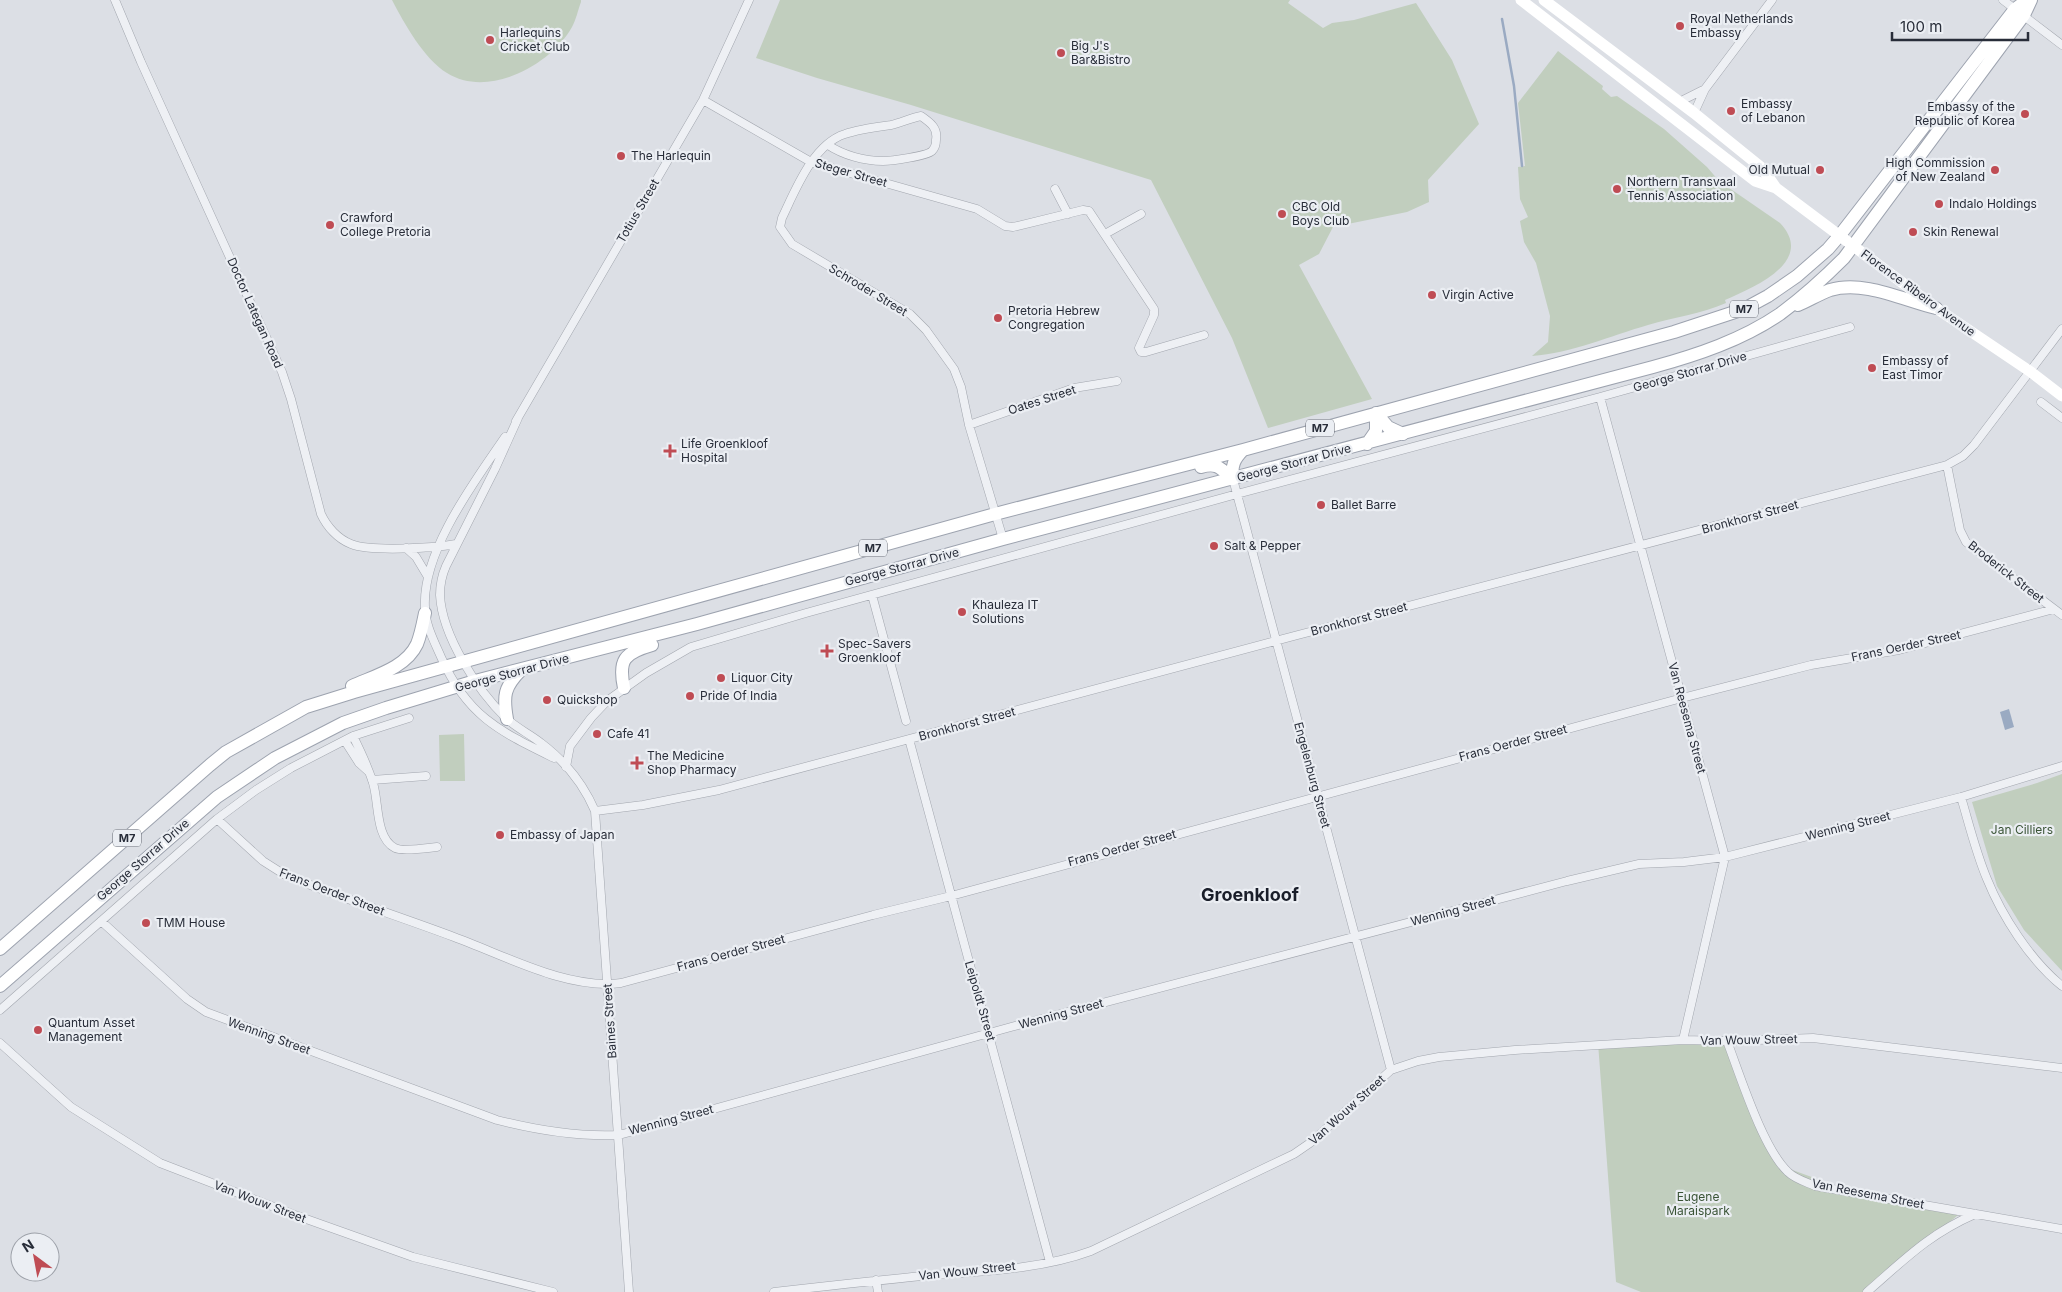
<svg xmlns="http://www.w3.org/2000/svg" width="2062" height="1292" font-family="Inter,sans-serif">
	<style>
		.green { fill: #c1cebe }
		.water { fill: #9aaac2 }
		.lines { fill: none; stroke-linecap: round; stroke-linejoin: round }
		.stream { stroke: #9aaac2; stroke-width: 2.5 }
		.minor-casing { stroke: #a2a6ae; stroke-width: 9 }
		.primary-casing { stroke: #9da3af; stroke-width: 14 }
		.minor { stroke: #eef0f4; stroke-width: 8 }
		.secondary { stroke: #fff; stroke-width: 11 }
		.primary { stroke: #fff; stroke-width: 12 }
		.poi-dot { fill: #bf4c54; stroke: #ebeef3; stroke-width: 2 }
		.labels { text-anchor: middle; stroke-width: 4.5; stroke-linejoin: round; paint-order: stroke }
		.shield { fill: #ebeef3; stroke: #626771; stroke-width: 1 }
		.shield-label { font-size: 11px; font-weight: bold; fill: #282d39 }
		.poi-label { font-size: 12px; fill: #282d39; stroke: #ebeef3; text-anchor: start }
		.street-label { font-size: 12px; fill: #282d39; stroke: #ebeef3 }
		.park-label { font-size: 12px; fill: #3a5436; stroke: #ebeef3 }
		.district-label { font-size: 18px; font-weight: bold; fill: #1a1e2a; stroke: #ebeef3 }
	</style>
	<rect width="100%" height="100%" fill="#dcdfe5"/>
	<!-- green -->
	<path class="green" d="M392,0H581V2C578,10 576,20 572,27C551,65 488,99 447,73C424,59 404,23 392,0Z
		M780,0H1290L1288,3L1323,28L1332,23L1354,20L1416,3L1452,60L1479,124L1428,180L1429,202L1407,212L1333,227L1319,254L1299,265L1372,399L1268,428L1232,338L1151,180L911,105L817,78L756,58Z
		M1558,51L1603,86L1602,89L1611,97L1617,96L1664,129L1707,167L1719,181L1780,223C1816,261 1755,287 1725,300L1726,303C1701,314 1674,317 1648,325C1610,336 1572,353 1532,356L1548,342L1550,316L1536,263L1524,242L1520,221L1528,217L1520,199L1518,167L1525,166L1518,103Z
		M464,734L465,781H440L439,735Z
		M2062,774V971L2024,930L1997,886L1972,802L2037,783Z
		M1725,1040L1776,1164L1872,1199L1958,1215L1866,1292H1641L1616,1282L1598,1043Z"/>
	<!-- water -->
	<path class="water" d="M2009,709L2014,727L2005,730L2000,712Z"/>
	<g class="lines">
		<!-- stream -->
		<path class="stream" d="M1502,19L1514,86L1522,166"/>
		<!-- minor casing -->
		<g class="minor-casing">
			<path id="minor" d="M115,0L141,62L282,372L291,399L321,514C327,527 338,539 351,544C371,552 434,548 456,544
				M2003,0L2062,45
				M703,100L811,162L977,209L1005,226L1013,227L1083,210L1089,211L1154,309V315L1139,348L1141,352H1146L1204,335
				M1679,102L1705,89
				M1694,113L1705,89L1772,0
				M828,145C843,155 864,161 883,161C891,161 927,156 932,151C935,148 936,144 936,140C938,128 931,123 921,116C910,118 901,123 891,125C876,127 859,129 845,134C813,144 795,191 782,218L780,227L792,244L910,314L926,330L954,369L961,387L969,425L1003,539
				M1055,189L1068,214
				M1105,234L1141,214
				M1600,397L1725,857L1683,1040
				M2041,402L2062,418
				M518,418L495,469L446,566C442,575 440,585 440,595C442,636 478,691 506,718C516,728 530,734 541,743C565,761 583,783 595,811L629,1292
				M516,421L703,100L749,0
				M969,425L1074,388L1117,381
				M505,437C475,481 422,551 425,607C425,624 434,641 441,657C467,716 499,731 554,758
				M1947,465L1960,530L1966,542L2062,615
				M1233,479L1391,1070
				M406,548L416,557L428,577
				M872,595L906,721
				M353,736C361,752 368,767 373,783C379,801 375,838 395,848C403,852 427,848 437,847
				M909,739L1050,1262
				M345,741L359,763L369,772
				M566,767L570,746L591,718L607,701L646,673L691,647L806,613L1237,494L1600,397L1850,327
				M372,780L426,776
				M1961,797C1969,824 1976,853 1987,879C2002,916 2030,960 2062,986
				M595,811L643,805L719,790L1294,636L1947,465L1963,456L1974,445L2062,329
				M217,819L263,861L285,875C341,898 398,916 454,937C504,955 567,990 621,983L873,915L951,896L1682,698L1811,665L1899,650L2054,609
				M101,921L187,999L206,1012L497,1120C536,1130 578,1137 619,1135L1011,1027L1567,881L1639,864L1684,862L1725,857L1961,797L2062,766
				M0,1010L217,819L256,790L291,768L353,736L409,718
				M1727,1041C1740,1075 1763,1149 1788,1172C1795,1179 1806,1182 1815,1186L2062,1229
				M0,1043L71,1107L160,1163L295,1215L413,1257L553,1292
				M876,1280L878,1292
				M774,1292C827,1286 880,1280 933,1275C986,1271 1042,1269 1091,1251L1294,1154L1310,1143L1391,1070L1418,1061L1439,1057L1515,1050L1683,1040L1727,1041L1813,1038L2062,1068
				M1867,1292C1904,1260 1929,1234 1975,1214"/>
		</g>
		<!-- primary casing -->
		<g class="primary-casing">
			<path id="primary" d="M1798,305C1808,301 1819,294 1830,290C1864,280 1903,300 1936,308
				M1376,413L1388,427L1403,434
				M1367,444L1376,431V413
				M1201,467C1218,462 1221,469 1233,479
				M1233,479C1231,466 1234,459 1243,450
				M352,686C374,676 406,668 417,644C421,634 423,623 425,613
				M624,688C618,660 624,653 652,645
				M507,719C503,696 504,687 521,670
				M0,949L210,765L226,752L306,707L354,692L995,514L1243,450L1674,332L1744,309L1768,296L1797,276L1828,249L1840,235L2015,9L2027,0
				M0,986L217,797L275,758L343,723L386,708L475,681L697,624L1003,539L1653,367C1697,355 1742,340 1780,314C1803,297 1824,278 1844,258L2024,15L2031,0"/>
		</g>
		<!-- minor -->
		<use href="#minor" class="minor"/>
		<!-- secondary -->
		<path class="secondary" d="M1521,0L1755,181L1776,188
			M1544,0L1694,113L1762,168L1776,188L1936,308L2031,372L2062,396"/>
		<!-- primary -->
		<use href="#primary" class="primary"/>
	</g>
	<!-- markers -->
	<g class="poi-dot">
		<circle cx="1680" cy="26" r="5"/>
		<circle cx="490" cy="40" r="5"/>
		<circle cx="1061" cy="53" r="5"/>
		<circle cx="1731" cy="111" r="5"/>
		<circle cx="2025" cy="114" r="5"/>
		<circle cx="621" cy="156" r="5"/>
		<circle cx="1820" cy="170" r="5"/>
		<circle cx="1995" cy="170" r="5"/>
		<circle cx="1617" cy="189" r="5"/>
		<circle cx="1939" cy="204" r="5"/>
		<circle cx="1282" cy="214" r="5"/>
		<circle cx="330" cy="225" r="5"/>
		<circle cx="1913" cy="232" r="5"/>
		<circle cx="1432" cy="295" r="5"/>
		<circle cx="998" cy="318" r="5"/>
		<circle cx="1872" cy="368" r="5"/>
		<path d="M667.5 443.5h5v5h5v5h-5v5h-5v-5h-5v-5h5z"/>
		<circle cx="1321" cy="505" r="5"/>
		<circle cx="1214" cy="546" r="5"/>
		<circle cx="962" cy="612" r="5"/>
		<path d="M824.5 643.5h5v5h5v5h-5v5h-5v-5h-5v-5h5z"/>
		<circle cx="721" cy="678" r="5"/>
		<circle cx="690" cy="696" r="5"/>
		<circle cx="547" cy="700" r="5"/>
		<circle cx="597" cy="734" r="5"/>
		<path d="M634.5 755.5h5v5h5v5h-5v5h-5v-5h-5v-5h5z"/>
		<circle cx="500" cy="835" r="5"/>
		<circle cx="146" cy="923" r="5"/>
		<circle cx="38" cy="1030" r="5"/>
	</g>
	<g class="labels">
		<!-- shield labels -->
		<g class="shield">
			<rect x="1730" y="300.5" width="28" height="17" rx="4"/>
			<rect x="1306" y="419.5" width="28" height="17" rx="4"/>
			<rect x="859" y="539.5" width="28" height="17" rx="4"/>
			<rect x="113" y="829.5" width="28" height="17" rx="4"/>
		</g>
		<g class="shield-label">
			<text x="1744" y="313">M7</text>
			<text x="1320" y="432">M7</text>
			<text x="873" y="552">M7</text>
			<text x="127" y="842">M7</text>
		</g>
		<!-- poi labels -->
		<g class="poi-label">
			<text x="1690" y="23">Royal Netherlands<tspan x="1690" dy="14">Embassy</tspan></text>
			<text x="500" y="37">Harlequins<tspan x="500" dy="14">Cricket Club</tspan></text>
			<text x="1071" y="50">Big J's<tspan x="1071" dy="14">Bar&amp;Bistro</tspan></text>
			<text x="1741" y="108">Embassy<tspan x="1741" dy="14">of Lebanon</tspan></text>
			<text x="2015" y="111" text-anchor="end">Embassy of the<tspan x="2015" dy="14">Republic of Korea</tspan></text>
			<text x="631" y="160">The Harlequin</text>
			<text x="1985" y="167" text-anchor="end">High Commission<tspan x="1985" dy="14">of New Zealand</tspan></text>
			<text x="1810" y="174" text-anchor="end">Old Mutual</text>
			<text x="1627" y="186">Northern Transvaal<tspan x="1627" dy="14">Tennis Association</tspan></text>
			<text x="1949" y="208">Indalo Holdings</text>
			<text x="1292" y="211">CBC Old<tspan x="1292" dy="14">Boys Club</tspan></text>
			<text x="340" y="222">Crawford<tspan x="340" dy="14">College Pretoria</tspan></text>
			<text x="1923" y="236">Skin Renewal</text>
			<text x="1442" y="299">Virgin Active</text>
			<text x="1008" y="315">Pretoria Hebrew<tspan x="1008" dy="14">Congregation</tspan></text>
			<text x="1882" y="365">Embassy of<tspan x="1882" dy="14">East Timor</tspan></text>
			<text x="681" y="448">Life Groenkloof<tspan x="681" dy="14">Hospital</tspan></text>
			<text x="1331" y="509">Ballet Barre</text>
			<text x="1224" y="550">Salt &amp; Pepper</text>
			<text x="972" y="609">Khauleza IT<tspan x="972" dy="14">Solutions</tspan></text>
			<text x="838" y="648">Spec-Savers<tspan x="838" dy="14">Groenkloof</tspan></text>
			<text x="731" y="682">Liquor City</text>
			<text x="700" y="700">Pride Of India</text>
			<text x="557" y="704">Quickshop</text>
			<text x="607" y="738">Cafe 41</text>
			<text x="647" y="760">The Medicine<tspan x="647" dy="14">Shop Pharmacy</tspan></text>
			<text x="510" y="839">Embassy of Japan</text>
			<text x="156" y="927">TMM House</text>
			<text x="48" y="1027">Quantum Asset<tspan x="48" dy="14">Management</tspan></text>
		</g>
		<!-- street labels -->
		<g class="street-label">
			<text transform="translate(851 173) rotate(16)" y="4">Steger Street</text>
			<text transform="translate(638 211) rotate(-60)" y="4">Totius Street</text>
			<text transform="translate(868 290) rotate(31)" y="4">Schroder Street</text>
			<text transform="translate(1918 293) rotate(36)" y="4">Florence Ribeiro Avenue</text>
			<text transform="translate(255 313) rotate(66)" y="4">Doctor Lategan Road</text>
			<text transform="translate(1690 372) rotate(-16)" y="4">George Storrar Drive</text>
			<text transform="translate(1042 400) rotate(-18)" y="4">Oates Street</text>
			<text transform="translate(1294 463) rotate(-15)" y="4">George Storrar Drive</text>
			<text transform="translate(1750 517) rotate(-15)" y="4">Bronkhorst Street</text>
			<text transform="translate(902 567) rotate(-15)" y="4">George Storrar Drive</text>
			<text transform="translate(2006 572) rotate(38)" y="4">Broderick Street</text>
			<text transform="translate(1359 619) rotate(-15)" y="4">Bronkhorst Street</text>
			<text transform="translate(1906 646) rotate(-12)" y="4">Frans Oerder Street</text>
			<text transform="translate(512 673) rotate(-15)" y="4">George Storrar Drive</text>
			<text transform="translate(1687 718) rotate(75)" y="4">Van Reesema Street</text>
			<text transform="translate(967 724) rotate(-15)" y="4">Bronkhorst Street</text>
			<text transform="translate(1513 743) rotate(-15)" y="4">Frans Oerder Street</text>
			<text transform="translate(1312 775) rotate(75)" y="4">Engelenburg Street</text>
			<text transform="translate(1848 826) rotate(-14)" y="4">Wenning Street</text>
			<text transform="translate(1122 848) rotate(-15)" y="4">Frans Oerder Street</text>
			<text transform="translate(143 860) rotate(-41)" y="4">George Storrar Drive</text>
			<text transform="translate(332 892) rotate(21)" y="4">Frans Oerder Street</text>
			<text transform="translate(1453 911) rotate(-15)" y="4">Wenning Street</text>
			<text transform="translate(731 953) rotate(-15)" y="4">Frans Oerder Street</text>
			<text transform="translate(980 1001) rotate(74)" y="4">Leipoldt Street</text>
			<text transform="translate(1061 1014) rotate(-15)" y="4">Wenning Street</text>
			<text transform="translate(610 1021) rotate(-94)" y="4">Baines Street</text>
			<text transform="translate(269 1036) rotate(20)" y="4">Wenning Street</text>
			<text transform="translate(1749 1040) rotate(-1)" y="4">Van Wouw Street</text>
			<text transform="translate(1347 1110) rotate(-42)" y="4">Van Wouw Street</text>
			<text transform="translate(671 1120) rotate(-15)" y="4">Wenning Street</text>
			<text transform="translate(1868 1194) rotate(11)" y="4">Van Reesema Street</text>
			<text transform="translate(260 1202) rotate(21)" y="4">Van Wouw Street</text>
			<text transform="translate(967 1271) rotate(-6)" y="4">Van Wouw Street</text>
		</g>
		<!-- park labels -->
		<g class="park-label">
			<text x="2022" y="834">Jan Cilliers</text>
			<text x="1698" y="1201">Eugene<tspan x="1698" dy="14">Maraispark</tspan></text>
		</g>
		<!-- district labels -->
		<g class="district-label">
			<text x="1250" y="901">Groenkloof</text>
		</g>
	</g>
	<!-- north arrow -->
	<g transform="translate(35 1257) rotate(328)"><circle r="24" fill="#ebeef3" stroke="#9da1a9"/>
	<path d="M0-4L9 19L0 12L-9 19Z" fill="#bf4c54"/>
	<text y="-8" font-size="14" font-weight="bold" text-anchor="middle" fill="#282d39">N</text>
	</g>
	<!-- scale -->
	<path d="M1892 32v8h136v-8" fill="none" stroke="#282d39" stroke-width="2.5"/>
	<text x="1900" y="32" font-size="15" fill="#282d39" stroke="#ebeef3" stroke-width="4" paint-order="stroke">100 m</text>
</svg>
